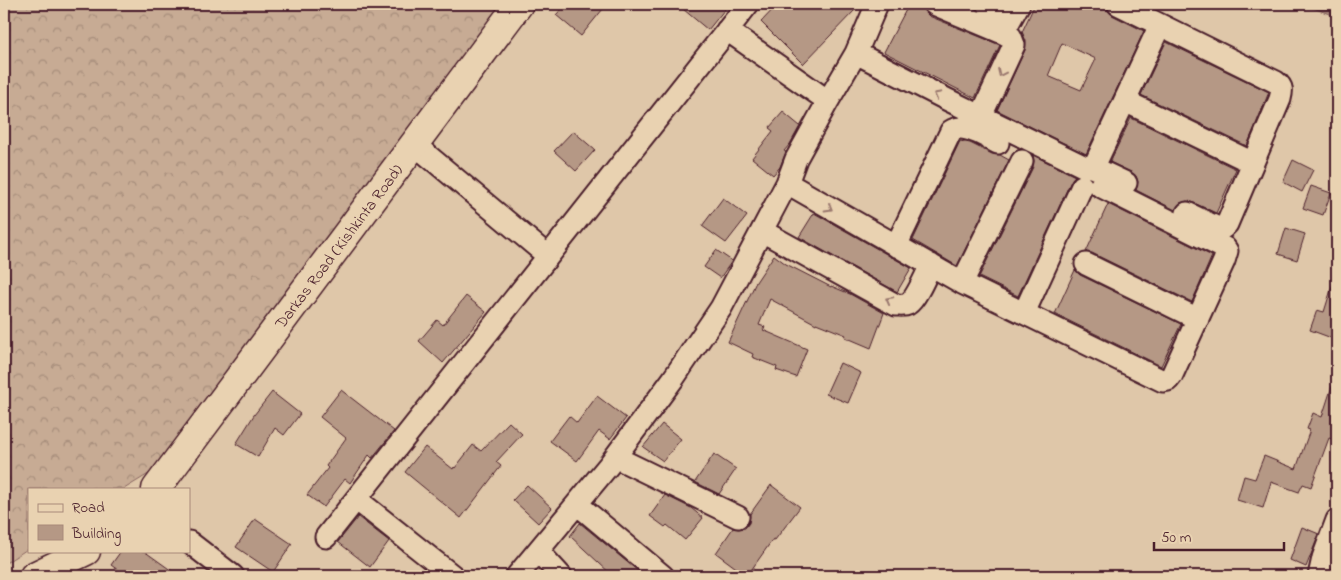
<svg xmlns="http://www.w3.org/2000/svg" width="1341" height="580" font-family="'Indie Flower',sans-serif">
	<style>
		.forest { fill: url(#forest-crowns); stroke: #886560 }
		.water { fill: url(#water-ripples); stroke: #815d5a }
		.building { fill: #b59885; stroke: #4a1f2b; fill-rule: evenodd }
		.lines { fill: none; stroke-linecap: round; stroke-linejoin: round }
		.street-casing { stroke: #4a1f2b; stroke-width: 25 }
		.secondary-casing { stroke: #4a1f2b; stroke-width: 31 }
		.street { stroke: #e9d2b1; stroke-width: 21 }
		.secondary { stroke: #e9d2b1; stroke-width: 28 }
		.oneway { stroke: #9a786e }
		.labels { text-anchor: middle; stroke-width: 4; stroke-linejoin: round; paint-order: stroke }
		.street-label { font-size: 16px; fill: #4a1f2b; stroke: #e9d2b1 }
	</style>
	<defs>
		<pattern id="forest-crowns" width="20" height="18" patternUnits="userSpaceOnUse" patternTransform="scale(1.25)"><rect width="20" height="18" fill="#c7ab94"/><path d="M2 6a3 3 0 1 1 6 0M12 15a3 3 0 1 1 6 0" fill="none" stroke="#a48b79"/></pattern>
		<pattern id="water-ripples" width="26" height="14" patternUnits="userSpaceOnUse" patternTransform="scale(1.25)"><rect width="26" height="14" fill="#a68679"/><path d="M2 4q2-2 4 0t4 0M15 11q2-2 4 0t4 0" fill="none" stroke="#896d63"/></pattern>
	</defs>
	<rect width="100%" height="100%" fill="#dfc7a9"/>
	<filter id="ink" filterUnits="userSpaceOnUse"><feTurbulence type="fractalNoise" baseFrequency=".02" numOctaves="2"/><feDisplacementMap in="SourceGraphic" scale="10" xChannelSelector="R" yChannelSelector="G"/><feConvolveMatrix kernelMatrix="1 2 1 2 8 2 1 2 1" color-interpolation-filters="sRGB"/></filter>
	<g filter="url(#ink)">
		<!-- forest -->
		<path class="forest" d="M4,4H506L173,459L124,489H29V548L4,564Z"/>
		<!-- water -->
		<path class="water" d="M1303,4H1337V17Z"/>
		<!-- building -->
		<path class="building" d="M566,4H607L581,36L556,15Z
			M677,4H729L708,30Z
			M778,4H849L855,10L803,64L761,22Z
			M909,4H922L924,11L929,16L1000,45L975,98L884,52Z
			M1035,4H1093L1107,10L1112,15L1144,31L1086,154L997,110L1025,50L1026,41L1022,32ZM1062,43L1096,59L1081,90L1048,76Z
			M1166,42L1269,92L1247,146L1141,95Z
			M783,112L800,126L790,144L784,151L786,152L780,167L773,175L752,158L773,131L769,128Z
			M1131,118L1236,169L1216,213L1192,202L1187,201L1180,203L1175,210L1136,190L1138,182L1136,176L1131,172L1110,162Z
			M573,131L595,150L576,171L554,151Z
			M960,141L970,143L992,154L1000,155L1009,160L957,266L913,240Z
			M1033,155L1075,176L1071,181L1018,296L979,277L1033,167L1034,161Z
			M1293,160L1313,170L1302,192L1283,182Z
			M1311,186L1331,193L1323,215L1303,208Z
			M723,198L747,216L726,243L702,226Z
			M1108,204L1212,256L1192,302L1092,253L1086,252Z
			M814,213L911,268L897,292L799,237Z
			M1286,228L1305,234L1297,260L1278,254Z
			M716,250L732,261L720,278L704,267Z
			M774,255L786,264L831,287V286L850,294L884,313L871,348L845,337L846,335L816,323V324L770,299L759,325L765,327L763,330L807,349L796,377L776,370L777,367L752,357L753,354L728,342L756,282Z
			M1075,270L1080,275L1181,324L1161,366L1055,314Z
			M1334,280L1337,281V340L1310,330L1317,310L1324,312Z
			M466,296L486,312L443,363L419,341L437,320L443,325Z
			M840,363L861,373L848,403L826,394Z
			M1334,380L1337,381V441L1329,438L1311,487L1303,484L1299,492L1271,482L1263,508L1237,500L1244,476L1255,479L1264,456L1296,469L1310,430L1307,429L1313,413L1322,417Z
			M341,390L394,431L372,458L369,455L350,483L345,479L324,507L307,495L328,468L326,466L346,438L320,417Z
			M272,392L300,414L284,435L275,428L258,457L236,444L254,415Z
			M597,396L626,418L610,439L599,431L577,461L550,441L569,416L577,423Z
			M509,422L522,434L496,462L501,466L461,518L405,472L425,447L453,469L454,467L455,468L473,445L481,451Z
			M662,424L681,439L663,461L643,447Z
			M714,454L736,469L719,494L695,482Z
			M527,485L552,508L538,523L513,500Z
			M771,485L800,507L775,540L773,539L747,576L716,553L733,528L739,529L745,528L749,523L750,514Z
			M665,495L691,508L703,518L685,540L667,525L665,527L650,516Z
			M358,517L389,541L370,567L338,542Z
			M255,519L292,544L273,572L236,547Z
			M580,523L644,576H613L570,536Z
			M1302,527L1319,534L1306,567L1290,560Z
			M121,551H144L179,576H126L111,565Z"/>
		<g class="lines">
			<!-- street casing -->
			<g class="street-casing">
				<path id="street" d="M934,4L1003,33L1011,37L1014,45L981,116
					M987,4L1001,10
					M1118,4L1276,82C1283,87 1282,91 1280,99L1227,224L1223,228L1216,227L1187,213
					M727,30L828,101
					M1003,33L1019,4
					M856,53L946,99L1085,167H1092L1097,160L1160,25
					M1125,101L1253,163
					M414,144L548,256
					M1092,167L1126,183
					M787,183L962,283L1163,381L1168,380L1172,375L1224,261L1227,251L1225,248L1218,245L1100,186
					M762,231L896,305C900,305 904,306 908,304C916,299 926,275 931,265
					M896,246L951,131C963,122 986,137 998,143
					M1086,264L1198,319
					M962,283L1022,161
					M1024,313L1082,186
					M615,457L738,517
					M356,499L453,576
					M577,504L663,576
					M326,537L748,4
					M189,542L233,576
					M538,551L561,576
					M517,576L609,465L673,379L721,308L787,183L796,159L828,101L856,53L877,4
					M1319,576L1323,558L1337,520"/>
			</g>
			<!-- secondary casing -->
			<g class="secondary-casing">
				<path id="secondary" d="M156,489L519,4
					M34,576L86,551"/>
			</g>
			<!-- street -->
			<use href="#street" class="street"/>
			<!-- secondary -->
			<use href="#secondary" class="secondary"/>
		</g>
		<!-- one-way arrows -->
		<defs><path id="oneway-chevron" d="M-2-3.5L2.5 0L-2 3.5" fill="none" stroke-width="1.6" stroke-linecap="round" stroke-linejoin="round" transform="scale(1.25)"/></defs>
		<g class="oneway">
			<use href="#oneway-chevron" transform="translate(1001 73) rotate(115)"/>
			<use href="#oneway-chevron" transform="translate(937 95) rotate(-152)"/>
			<use href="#oneway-chevron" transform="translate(829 208) rotate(30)"/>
			<use href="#oneway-chevron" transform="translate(889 300) rotate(-152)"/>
		</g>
	</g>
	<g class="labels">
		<!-- street labels -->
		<g class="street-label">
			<text transform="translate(338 246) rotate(-53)" y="6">Darkas Road (Kishkinta Road)</text>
		</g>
	</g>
	<!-- margin -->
	<rect width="1341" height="580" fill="none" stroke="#e9d2b1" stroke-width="20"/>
	<rect x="10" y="10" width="1321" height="560" fill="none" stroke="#4a1f2b" stroke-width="2" filter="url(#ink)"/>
	<!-- legend -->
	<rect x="28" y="488" width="162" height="65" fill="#e9d2b1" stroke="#a98a7b"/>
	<rect x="38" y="504" width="25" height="8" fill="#e9d2b1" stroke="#a98a7b"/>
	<text x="72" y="512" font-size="15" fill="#4a1f2b">Road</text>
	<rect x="38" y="525" width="25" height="15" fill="#b59885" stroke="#a98a7b"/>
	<text x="72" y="538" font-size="15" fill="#4a1f2b">Building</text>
	<!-- scale -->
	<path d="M1154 542v8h130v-8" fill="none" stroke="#4a1f2b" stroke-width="2.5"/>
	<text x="1161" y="542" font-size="15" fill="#4a1f2b" stroke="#e9d2b1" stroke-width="4" paint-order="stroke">50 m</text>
</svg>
